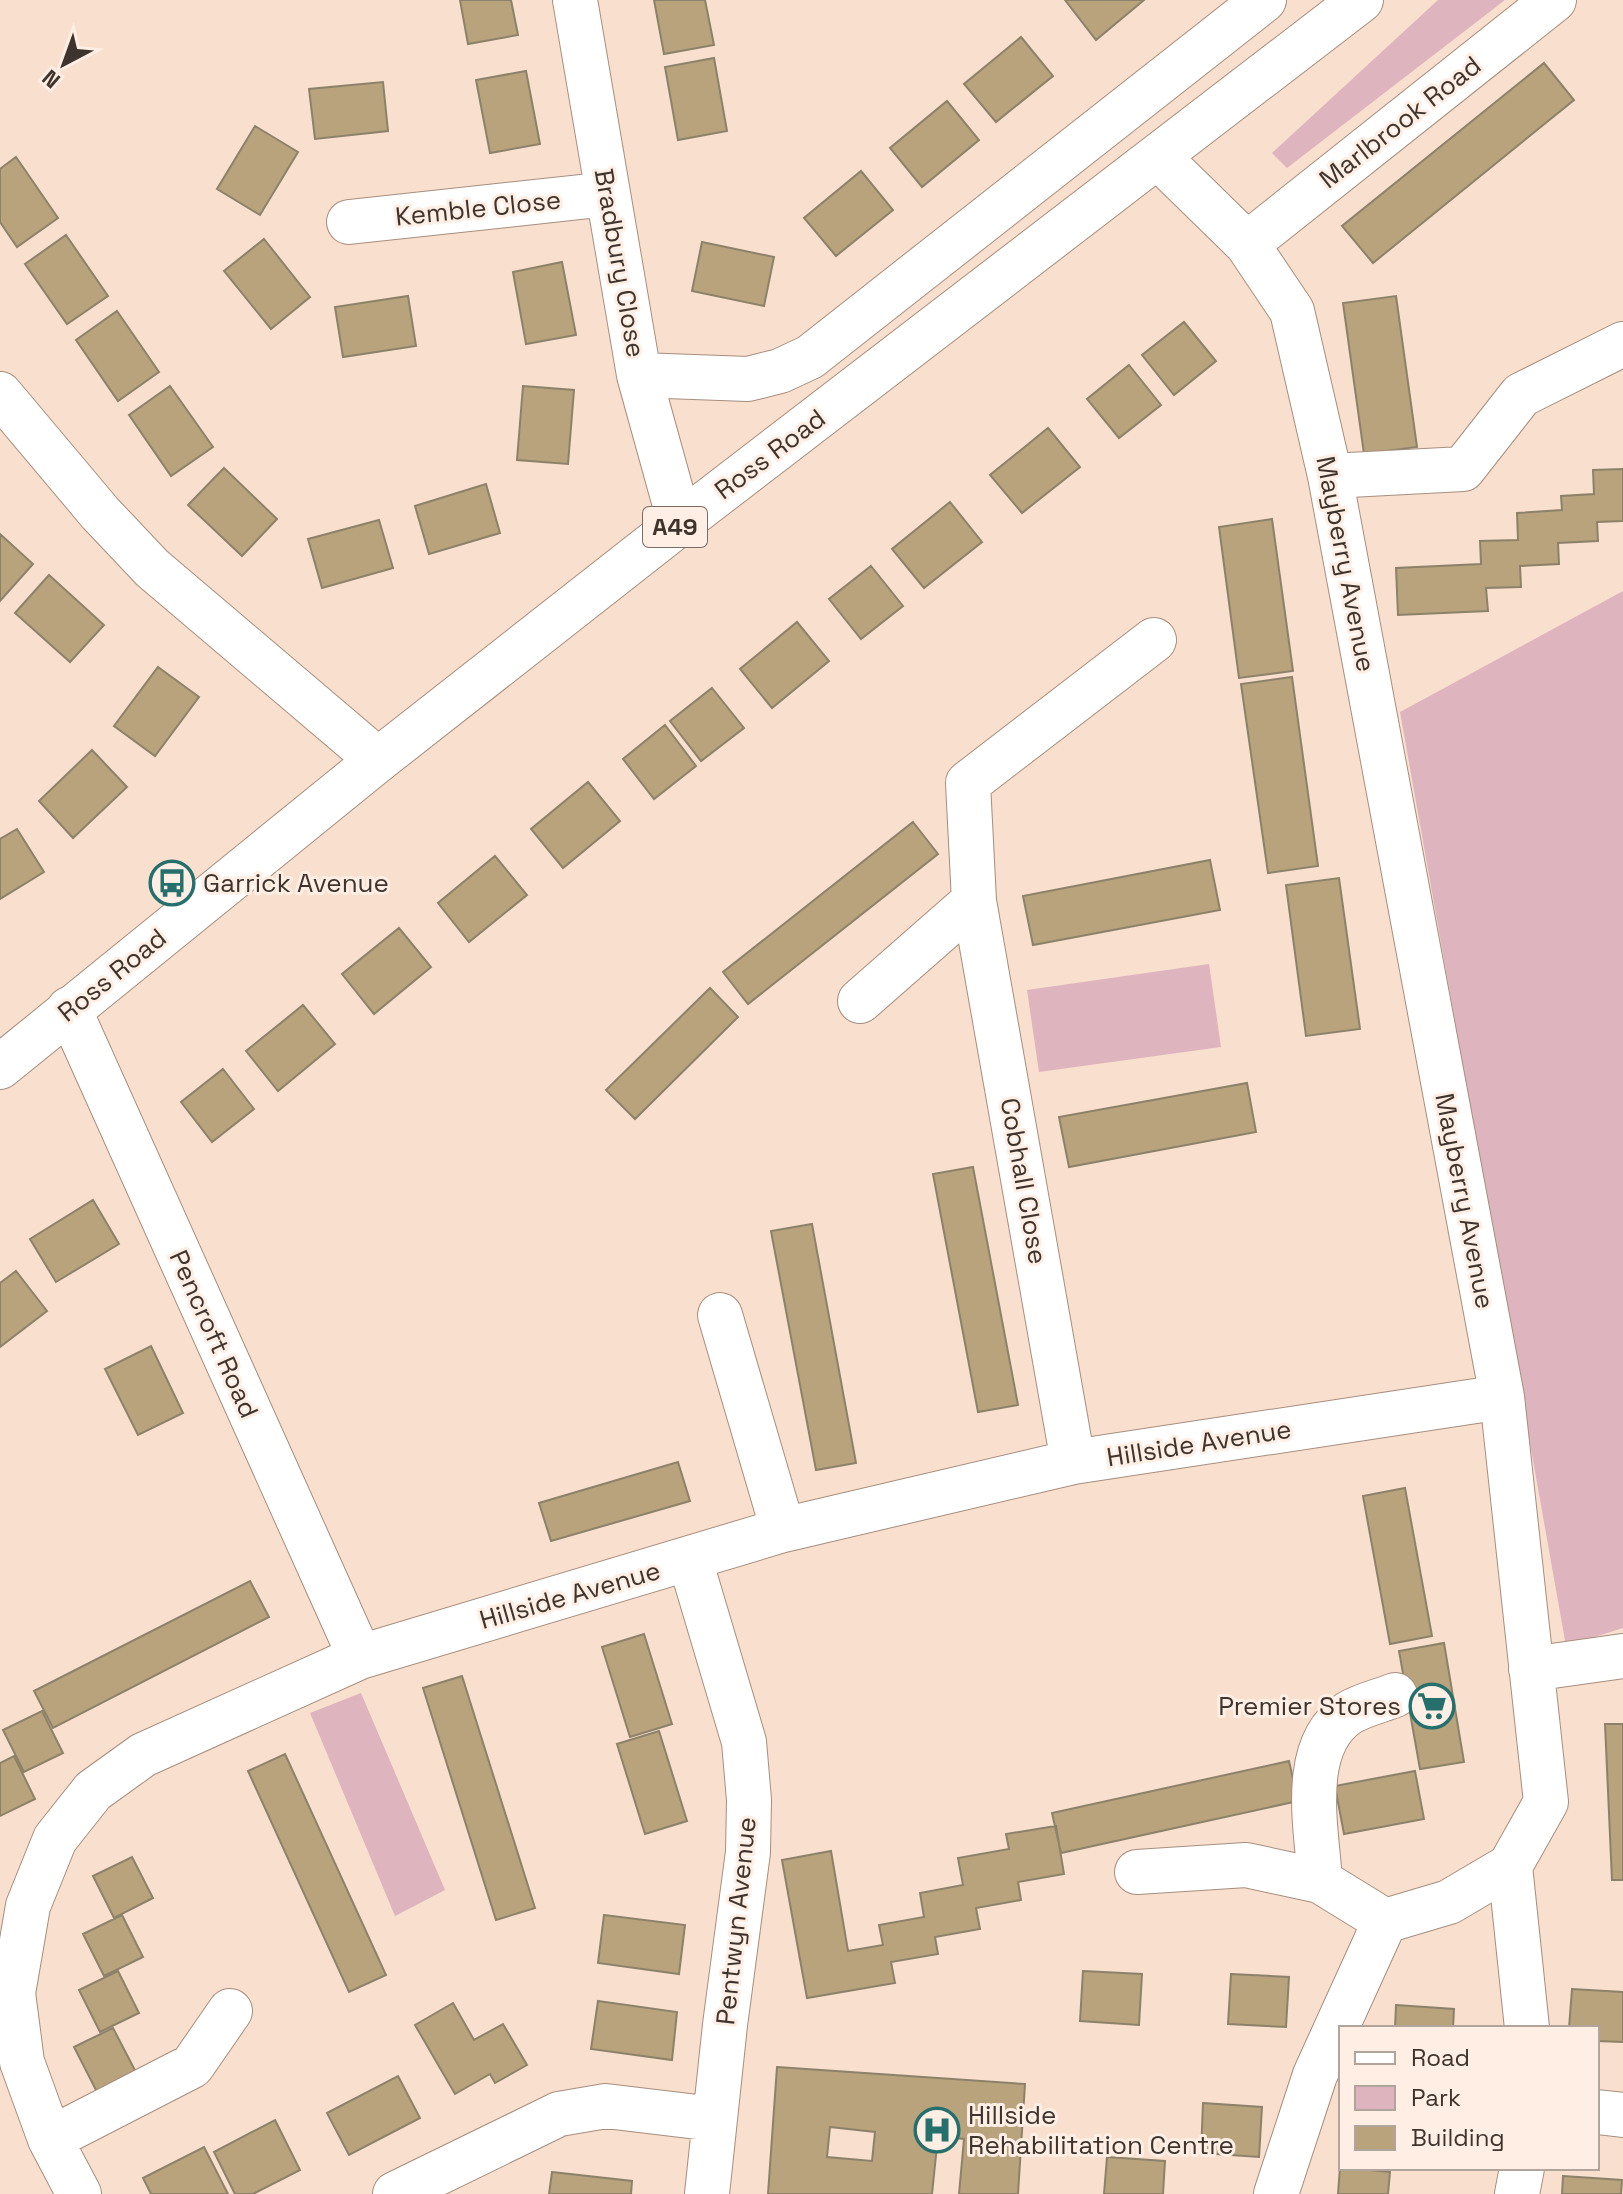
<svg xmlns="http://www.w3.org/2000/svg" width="1623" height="2194" font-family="'Space Grotesk',sans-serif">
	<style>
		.green { fill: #deb4bf }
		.building { fill: #b8a37d; stroke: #8e816a; stroke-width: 2; fill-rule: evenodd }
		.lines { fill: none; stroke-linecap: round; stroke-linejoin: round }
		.minor-casing { stroke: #a68e7e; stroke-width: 46 }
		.highway-casing { stroke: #a68e7e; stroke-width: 46 }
		.minor { stroke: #fff; stroke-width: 44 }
		.highway { stroke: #fff; stroke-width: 44 }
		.labels { text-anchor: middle; stroke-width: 6; stroke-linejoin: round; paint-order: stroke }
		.shield { fill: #feeee4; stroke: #786c64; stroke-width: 2 }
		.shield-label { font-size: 24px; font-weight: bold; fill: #3e342d }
		.street-label { font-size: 26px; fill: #3e342d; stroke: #feeee4 }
		.poi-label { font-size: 26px; fill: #3e342d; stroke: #feeee4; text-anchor: start }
	</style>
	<rect width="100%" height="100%" fill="#f9dfcd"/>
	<!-- green -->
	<path class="green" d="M1438,0H1505L1287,168L1272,153Z
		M1623,591V1628L1566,1646L1400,712Z
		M1209,964L1221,1047L1039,1072L1027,990Z
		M361,1693L445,1890L395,1916L310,1713Z"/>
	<!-- building -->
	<path class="building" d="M460,0H511L518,35L468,44Z
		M654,0H705L714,45L664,54Z
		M1065,0H1144L1096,40Z
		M1021,37L1053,76L996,122L964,84Z
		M714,58L727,131L678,140L665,67Z
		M1544,63L1574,100L1373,263L1342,226Z
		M526,71L540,144L490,153L476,80Z
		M383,82L388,131L315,139L309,89Z
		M947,101L979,140L922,187L890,148Z
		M255,126L298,152L260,215L217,189Z
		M16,157L58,218L17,247L0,222V169Z
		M861,171L893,210L836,256L804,218Z
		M66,235L108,296L67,324L25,264Z
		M264,239L310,297L271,329L224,271Z
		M702,242L774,257L764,306L692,291Z
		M562,262L576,335L526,344L513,272Z
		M408,296L416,346L343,357L335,307Z
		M1396,296L1417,447L1364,454L1343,303Z
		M117,311L159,372L118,401L76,340Z
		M1184,322L1216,361L1174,395L1142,355Z
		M1129,365L1161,405L1119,438L1087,399Z
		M170,386L213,447L171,476L129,415Z
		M523,386L574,390L568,464L517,460Z
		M1048,428L1080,467L1022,513L990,475Z
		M224,468L277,519L242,556L188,505Z
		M1623,469V521L1597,522L1598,541L1558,543L1559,564L1520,566L1521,587L1486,588L1488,611L1398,615L1396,568L1481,564L1480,541L1518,540L1517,513L1562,510L1561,496L1594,494L1593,470Z
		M486,484L500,533L429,554L415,506Z
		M950,502L982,542L924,588L892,549Z
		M1272,519L1293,671L1239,678L1219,527Z
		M379,520L393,568L322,588L308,539Z
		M0,534L33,564L0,601Z
		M871,566L903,606L861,639L829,599Z
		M49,575L104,625L70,662L15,613Z
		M797,622L829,661L772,708L740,669Z
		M158,667L199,697L155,756L114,726Z
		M1292,677L1318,866L1268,873L1241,684Z
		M712,688L744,728L701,761L670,721Z
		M665,725L696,766L654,799L623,759Z
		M92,750L127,787L73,838L39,801Z
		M588,782L620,821L563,868L531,829Z
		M913,822L938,854L748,1004L723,972Z
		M17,829L44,872L0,899V839Z
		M495,856L527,895L469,942L438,903Z
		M1210,860L1220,910L1033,945L1023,896Z
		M1339,878L1360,1029L1306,1036L1286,885Z
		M399,928L431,967L374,1014L342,974Z
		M710,988L738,1017L635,1119L606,1090Z
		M303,1005L335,1044L278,1091L246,1051Z
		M223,1069L254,1109L212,1142L181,1102Z
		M1247,1083L1256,1132L1069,1167L1059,1117Z
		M973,1167L1018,1405L978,1412L933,1174Z
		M93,1200L119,1244L56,1282L30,1239Z
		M812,1224L856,1463L816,1470L771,1231Z
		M16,1271L47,1311L0,1347V1283Z
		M151,1346L183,1413L138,1435L105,1369Z
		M678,1462L690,1501L551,1541L539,1503Z
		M1405,1488L1432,1636L1390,1644L1363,1496Z
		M250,1581L269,1617L53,1728L34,1691Z
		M644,1634L672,1724L630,1737L602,1647Z
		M1444,1643L1464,1762L1420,1769L1399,1651Z
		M462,1676L535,1908L496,1920L423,1688Z
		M42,1711L63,1753L24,1772L3,1730Z
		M1605,1724H1623V1880H1612Z
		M659,1731L687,1821L645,1834L617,1744Z
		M285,1754L386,1975L349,1992L248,1771Z
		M14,1756L35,1799L0,1816V1763Z
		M1289,1761L1298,1801L1061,1853L1052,1813Z
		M1415,1771L1424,1819L1344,1834L1335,1786Z
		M1056,1826L1064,1874L1018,1882L1021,1900L976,1908L980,1929L935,1937L938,1954L891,1962L895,1983L807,1998L782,1860L831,1851L848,1951L883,1945L879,1925L924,1917L920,1893L963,1885L958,1858L1009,1849L1006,1834Z
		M132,1857L153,1898L114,1918L93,1876Z
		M122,1915L143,1957L104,1976L83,1934Z
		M604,1915L685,1925L679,1974L598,1963Z
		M118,1971L139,2013L100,2032L79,1990Z
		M1083,1971L1142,1974L1139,2025L1080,2021Z
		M1231,1974L1289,1977L1286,2027L1228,2024Z
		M1572,1989L1623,1992V2042L1597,2041V2028H1569Z
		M598,2001L677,2012L672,2060L591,2049Z
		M453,2003L474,2040L503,2024L527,2065L495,2083L490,2074L455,2094L415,2025Z
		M1396,2005L1454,2009L1453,2028H1395Z
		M113,2028L138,2076L99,2096L74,2047Z
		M777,2067L1025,2084L1018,2194H959L964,2139L938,2136L932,2194H768ZM830,2127L875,2132L872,2161L827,2157Z
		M398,2076L420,2118L349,2155L327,2113Z
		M1203,2103L1262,2107L1259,2157L1201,2153Z
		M275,2120L300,2170L253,2194H235L214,2152Z
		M204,2147L228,2194H151L143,2178Z
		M1107,2157L1165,2161L1163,2194H1104Z
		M1340,2167L1390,2172L1388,2194H1338Z
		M552,2172L632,2181L631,2194H549Z
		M1563,2176L1622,2180L1621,2194H1562Z"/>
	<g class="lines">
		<!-- minor casing -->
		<g class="minor-casing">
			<path id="minor" d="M575,0L639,375L680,523
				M1158,157L1247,244L1292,311L1330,476L1502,1397L1546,1802L1510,1866L1449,1902L1385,1921L1315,2075L1276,2194
				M349,222L608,194
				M1247,244L1554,0
				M639,375L748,379L780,371L810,357L1264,0
				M0,394L100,513L152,568L378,760
				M1330,476L1463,469L1521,395L1623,344
				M860,1001L974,901
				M69,1009L360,1657
				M720,1315L783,1530
				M1073,1462L974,901L968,783L1154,640
				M690,1560L744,1742L749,1800L748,1852L725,2025L707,2194
				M1531,1669L1623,1656
				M1510,1866L1527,2028
				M1137,1872L1246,1865L1320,1881L1385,1921
				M1320,1881C1317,1830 1298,1746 1349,1713C1362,1705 1380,1701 1395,1695
				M1597,2112L1623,2115
				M50,2139L192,2066L230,2011
				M79,2194L50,2139L22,2062L13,1993L28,1906L55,1839L93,1791L143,1755L360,1657L783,1530L1073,1462L1502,1397
				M395,2194L559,2114L606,2106L714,2119
				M1517,2194L1522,2168"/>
		</g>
		<!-- highway casing -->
		<g class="highway-casing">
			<path id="highway" d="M0,1067L378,760L680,523L1361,0"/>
		</g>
		<!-- minor -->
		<use href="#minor" class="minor"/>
		<!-- highway -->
		<use href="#highway" class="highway"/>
	</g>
	<!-- icons -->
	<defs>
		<g id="bus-ring" transform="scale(2.3)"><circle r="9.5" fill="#feeee4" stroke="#25706d" stroke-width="1.5"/><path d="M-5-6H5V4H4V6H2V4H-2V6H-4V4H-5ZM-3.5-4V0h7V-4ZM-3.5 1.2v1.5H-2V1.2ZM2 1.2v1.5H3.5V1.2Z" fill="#25706d"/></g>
		<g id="supermarket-ring" transform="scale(2.3)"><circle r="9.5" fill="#feeee4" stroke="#25706d" stroke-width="1.5"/><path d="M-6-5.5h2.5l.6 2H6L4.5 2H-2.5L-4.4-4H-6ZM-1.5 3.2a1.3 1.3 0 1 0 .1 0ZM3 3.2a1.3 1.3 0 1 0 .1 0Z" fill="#25706d"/></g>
		<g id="hospital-ring" transform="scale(2.3)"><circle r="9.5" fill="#feeee4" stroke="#25706d" stroke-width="1.5"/><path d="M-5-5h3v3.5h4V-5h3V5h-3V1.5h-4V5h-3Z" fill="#25706d"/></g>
	</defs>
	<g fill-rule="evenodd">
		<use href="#bus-ring" x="172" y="883"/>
		<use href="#supermarket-ring" x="1432" y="1706"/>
		<use href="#hospital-ring" x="937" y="2130"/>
	</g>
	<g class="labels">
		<!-- shield labels -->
		<rect class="shield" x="643" y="507" width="64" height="40" rx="6"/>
		<g class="shield-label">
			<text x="675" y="535">A49</text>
		</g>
		<!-- street labels -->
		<g class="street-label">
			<text transform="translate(1400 122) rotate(-38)" y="9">Marlbrook Road</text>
			<text transform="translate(478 208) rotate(-6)" y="9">Kemble Close</text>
			<text transform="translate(620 263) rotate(80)" y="9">Bradbury Close</text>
			<text transform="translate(770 454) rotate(-37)" y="9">Ross Road</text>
			<text transform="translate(1346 564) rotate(79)" y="9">Mayberry Avenue</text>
			<text transform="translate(112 975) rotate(-39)" y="9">Ross Road</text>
			<text transform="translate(1024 1181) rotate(80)" y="9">Cobhall Close</text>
			<text transform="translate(1465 1201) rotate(79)" y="9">Mayberry Avenue</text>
			<text transform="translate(214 1334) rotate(66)" y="9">Pencroft Road</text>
			<text transform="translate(1199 1443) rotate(-9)" y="9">Hillside Avenue</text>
			<text transform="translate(570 1595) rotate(-16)" y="9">Hillside Avenue</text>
			<text transform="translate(736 1921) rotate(-84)" y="9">Pentwyn Avenue</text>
		</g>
		<!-- poi labels -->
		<g class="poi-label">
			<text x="203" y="892">Garrick Avenue</text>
			<text x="1401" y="1715" text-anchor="end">Premier Stores</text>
			<text x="968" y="2124">Hillside<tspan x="968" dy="30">Rehabilitation Centre</tspan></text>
		</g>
	</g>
	<!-- legend -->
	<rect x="1339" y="2026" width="260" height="144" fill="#feeee4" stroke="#b1a49b" stroke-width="2"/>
	<rect x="1355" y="2052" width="40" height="12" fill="#ffffff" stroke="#b1a49b" stroke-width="2"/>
	<text x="1411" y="2066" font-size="24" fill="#3e342d">Road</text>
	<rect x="1355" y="2086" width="40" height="24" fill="#deb4bf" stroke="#b1a49b" stroke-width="2"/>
	<text x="1411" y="2106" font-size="24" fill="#3e342d">Park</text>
	<rect x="1355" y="2126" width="40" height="24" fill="#b8a37d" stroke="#b1a49b" stroke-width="2"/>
	<text x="1411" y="2146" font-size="24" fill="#3e342d">Building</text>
	<!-- north arrow -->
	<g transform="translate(64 64) rotate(221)" stroke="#feeee4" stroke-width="6" paint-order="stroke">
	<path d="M0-6L14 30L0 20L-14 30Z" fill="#3e342d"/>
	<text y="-12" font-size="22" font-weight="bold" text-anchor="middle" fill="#3e342d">N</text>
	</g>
</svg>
